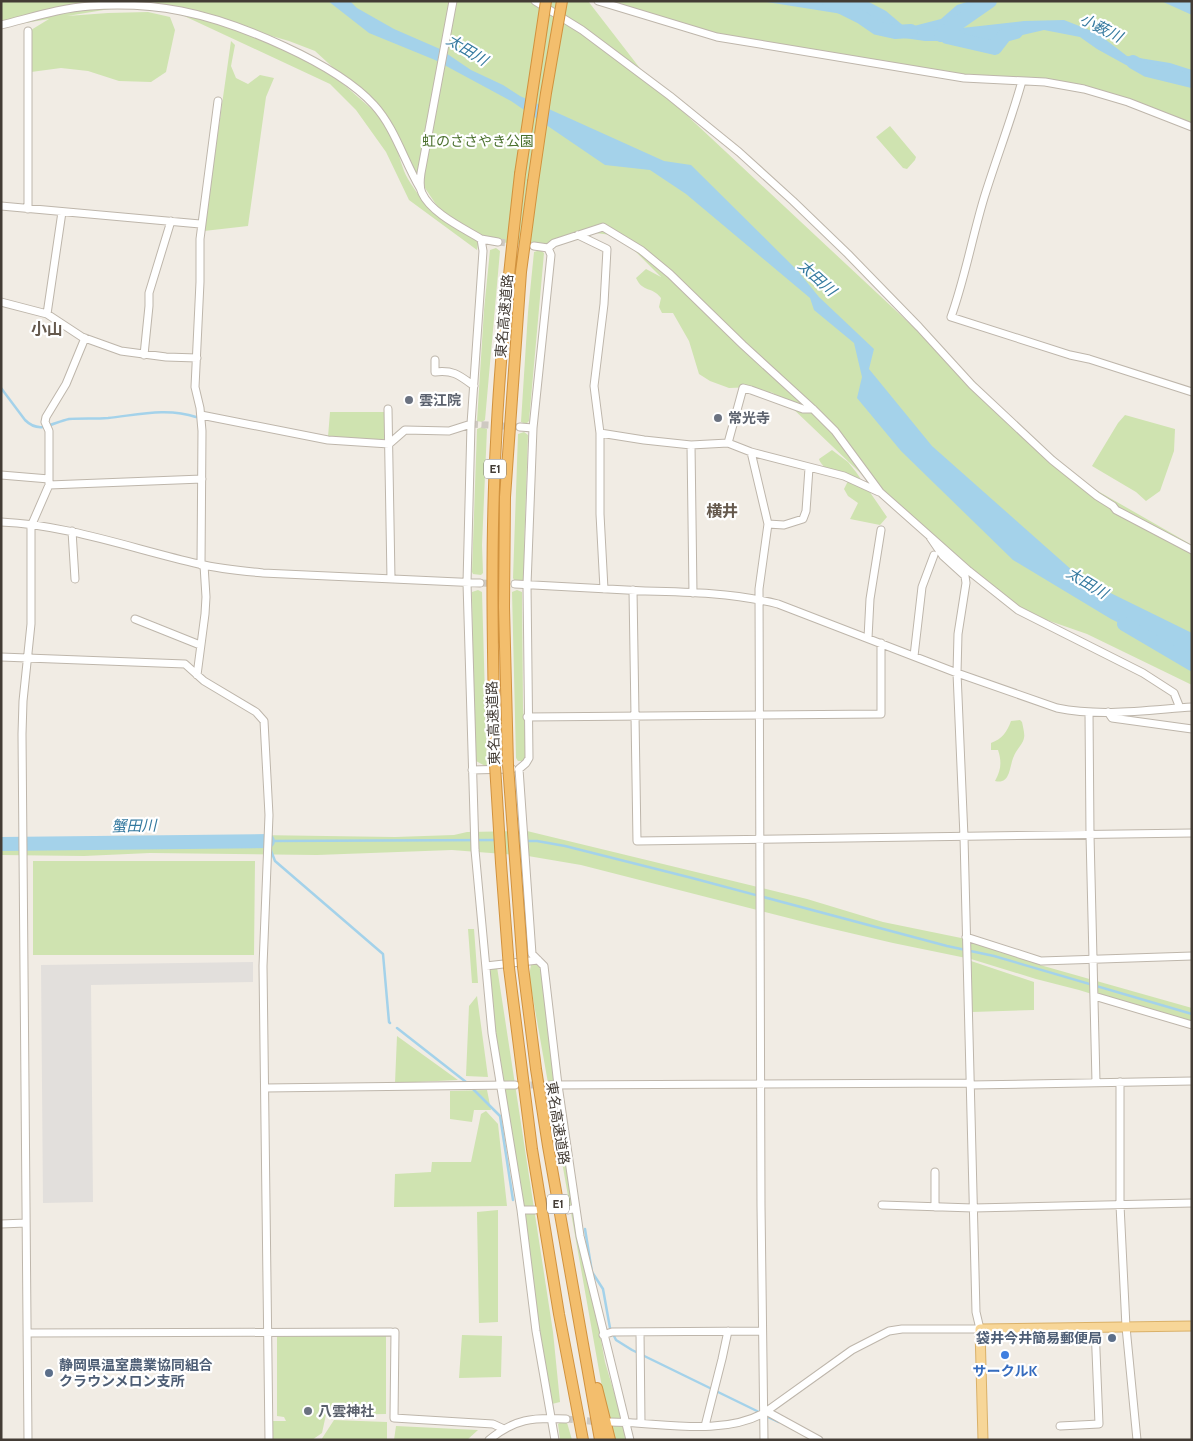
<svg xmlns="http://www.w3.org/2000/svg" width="1193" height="1441" font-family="Cabin,'Noto Sans JP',sans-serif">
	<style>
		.green { fill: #cfe3b0 }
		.parking { fill: #e2dfdc }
		.water { fill: #a4d2ea }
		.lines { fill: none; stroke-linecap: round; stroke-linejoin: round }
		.stream { stroke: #a4d2ea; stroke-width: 2.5 }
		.river { stroke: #a4d2ea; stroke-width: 14 }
		.minor-tunnel { stroke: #cec9c1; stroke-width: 7; stroke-dasharray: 7 3.5; stroke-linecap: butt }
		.minor-casing { stroke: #beb6ab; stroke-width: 9 }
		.major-casing { stroke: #dab169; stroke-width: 11 }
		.highway-casing { stroke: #d1923e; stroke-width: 12 }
		.minor { stroke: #fff; stroke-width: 7 }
		.major { stroke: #f7d698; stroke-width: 9 }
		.highway { stroke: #f3be6d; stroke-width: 10 }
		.highway-bridge-casing { stroke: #d1923e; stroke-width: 12; stroke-linecap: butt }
		.highway-bridge { stroke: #f3be6d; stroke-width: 10 }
		.worship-dot { fill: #6b7280; stroke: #fff; stroke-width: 2 }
		.service-dot { fill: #5c6f8a; stroke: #fff; stroke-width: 2 }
		.shop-dot { fill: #3f7fe0; stroke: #fff; stroke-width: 2 }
		.labels { text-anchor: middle; stroke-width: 4.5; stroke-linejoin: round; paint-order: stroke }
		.shield { fill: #fff; stroke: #7b7672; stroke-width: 1 }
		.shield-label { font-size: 12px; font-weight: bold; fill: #433c35 }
		.park-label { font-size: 14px; fill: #4a702d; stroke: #fff }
		.street-label { font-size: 14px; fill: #433c35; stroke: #fff }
		.worship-label { font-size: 14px; font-weight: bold; fill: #5b616d; stroke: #fff; text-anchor: start }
		.service-label { font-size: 14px; font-weight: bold; fill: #4e5e75; stroke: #fff; text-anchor: end }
		.shop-label { font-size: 14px; font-weight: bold; fill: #366cbe; stroke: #fff }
		.water-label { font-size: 15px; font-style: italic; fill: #34799f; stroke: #fff }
		.quarter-label { font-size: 16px; font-weight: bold; fill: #65594d; stroke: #fff }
	</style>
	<rect width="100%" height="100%" fill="#f1ece4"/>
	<!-- green -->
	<path class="green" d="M1,1H588L649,80L1075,478L1192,545V685L1087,634L1018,610L898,509L787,403L770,391L779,400L754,387L729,388L710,381L699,374L689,341L673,313H662L659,307L661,298C652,286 643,293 636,278L646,269L661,277L620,236L587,232L548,248L485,240L443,215L395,143C399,154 402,169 408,179C427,210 445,226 479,238L477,250L409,200L386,152L356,110L330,84L182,15L230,26L326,69L374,111L363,95L315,51L289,41L153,2L67,16L108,13L148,12L170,17L175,30L166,72L151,82L119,81L88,71L61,68L31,72V30L49,19L1,27Z
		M598,1H1192V127L1077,85L969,78L687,29Z
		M231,41L235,45L231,66L236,78L248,84L260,75L274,78L266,97L248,226L204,231Z
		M890,126L916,157L915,160L907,169L903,168L876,137Z
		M496,248L500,251L485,420L482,422L477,421L484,310L490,250Z
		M540,250L544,253L529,421L526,424L521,422L528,312L534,252Z
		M330,412H384V440L328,437Z
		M1125,415L1175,429L1174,451L1160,491L1146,501L1136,492L1092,466L1118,423Z
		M482,427L487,429L482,545L483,573L481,575L473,574L472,572L477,429Z
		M524,432L528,435L524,551L525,579L523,580H514L513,578L518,434Z
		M832,450L848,462L856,472L887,517L880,525L850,519L858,503L848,496L844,489L848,481C840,477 821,468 819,459Z
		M478,590L482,592L487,767L476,761L474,742L472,592Z
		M517,590L522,592L523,708L527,756L523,761H518L516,758L512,592Z
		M1020,720L1022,722C1023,727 1025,734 1024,738C1023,744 1016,750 1014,756C1009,766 1011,785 995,781C1001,770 1002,762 998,750H991V743C1002,739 1007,732 1011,721Z
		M527,831L807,899L883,922L966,939L1040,965L1192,1008V1025L1079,990L1036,979L971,959L893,943L820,926L581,865L528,856L452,850L317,855L150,853L84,856L1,855V840L257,835L395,837L454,835L467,832Z
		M33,861H255L254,955H33Z
		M468,929H474L478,983H472Z
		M971,961L1034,982V1010L972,1012Z
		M536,963L544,966L575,1196L605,1362L622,1419L608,1421L529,976L531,965Z
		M486,966L497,967L553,1332L560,1402L552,1404C527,1259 508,1112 486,966Z
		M477,996L488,1077L466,1076L469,1006Z
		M397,1036L458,1080L395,1083Z
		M487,1090L491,1110H474L472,1122L450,1119V1091Z
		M486,1111L498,1124L507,1206L394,1207L395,1174L431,1172L432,1162H471L481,1114Z
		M498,1210V1322L479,1323L477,1212Z
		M386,1335V1414L330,1415L327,1410L322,1433L312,1440H272V1421H286L284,1417L277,1416V1336Z
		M462,1335L502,1336L501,1377L459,1378Z
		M566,1419L572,1440H560L558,1424Z
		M334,1420L387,1422V1440H321Z
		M626,1422L628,1440H612L606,1424Z
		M396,1426L478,1430L467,1440H394Z"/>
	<!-- parking -->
	<path class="parking" d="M253,962V982L91,985L93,1202L43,1203L41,965Z"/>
	<!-- water -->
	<path class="water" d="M328,1H350L357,8L394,29L440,49L471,70L503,85L520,96L664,161L691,165L798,271L819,297L874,349L869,369L932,446L1082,579L1192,633V659L1111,619L1013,560L901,451L857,398L862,377L854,343L814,310L810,298L686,194L650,170L605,165L511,101L435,60L369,33Z
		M761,1H867L886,11L906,28L941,19L957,5L970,1H996L965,14L944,30L1024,21L1064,20L1097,33L1127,56L1170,63L1192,70V80L1126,65L1097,49L1080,37L1044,30L997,41H925L897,37L895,32L877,28L861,17Z
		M1161,1H1192V15Z"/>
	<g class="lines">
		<!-- stream -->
		<path class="stream" d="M1,388L25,420C30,425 35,428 43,427C52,425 60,421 69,419C82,418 95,419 108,418C137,415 167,407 196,417
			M269,841L498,840
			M516,841H537L565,846L692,878L947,946L994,956L1192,1014
			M270,848L275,861L383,954L389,1022L390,1023
			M397,1028L466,1082L500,1116L513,1200
			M585,1229L592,1272L603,1289L610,1328L616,1340L632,1350L761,1413
			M766,1416L779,1422"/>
		<!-- river -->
		<path class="river" d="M829,1L861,17L877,28L895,32L911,31
			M941,35L990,1
			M947,37L995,48L1005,35L1016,32
			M1133,62L1147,70L1192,81
			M1124,624L1192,664
			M1,844L268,841"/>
		<!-- minor-tunnel -->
		<path class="minor-tunnel" d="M498,242L534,246
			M471,424L520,427
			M480,583L515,584
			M520,1085H550
			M538,1210H562
			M566,1419L600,1422"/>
		<!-- minor casing -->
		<g class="minor-casing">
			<path id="minor" d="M453,1L421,173C420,180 419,187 422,193C431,213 463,228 481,239L483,251L471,424L467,583L475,850L492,1033L521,1210L536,1331L555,1440
				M535,1L582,30L670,96L739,152L793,201L848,254L919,327L972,385L1052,460L1097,496L1113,506L1116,510L1192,550
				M598,1L717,37L964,78L1045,82L1084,89L1128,102L1192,127
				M1,25C30,18 60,8 90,6C120,4 151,5 181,11C237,22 336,63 374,105C395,128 404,161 420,188
				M1022,81C1011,121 996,159 984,198C972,238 965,278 951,317L1070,355L1089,359L1192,392
				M1,206L200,224
				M28,209V31
				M578,235L607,249L604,304L594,386L600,433
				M481,239L498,242
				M534,246L548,248L554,243L603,227L641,250L670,274L743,345L813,409L835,431L880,492L969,571L1018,610L1143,673L1174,693L1180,708
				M548,248L551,255L533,428L527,585L529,758L526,763L519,769L532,954L544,966L558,1085L580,1236L630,1440
				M1,302L47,314L82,337L121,351L166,357L197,358
				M47,314L62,212
				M144,355L149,306V293L171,221
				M435,360V372C454,370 459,375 474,386
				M388,409L391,579
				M201,415L328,440L389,444L405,430L449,431L471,424
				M520,427L533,428
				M728,443L743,388L751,390L803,409H813
				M691,445L693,593
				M751,452L768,524L759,589L761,1206L764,1440
				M1,475L49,479
				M49,485L202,479
				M1,522C69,525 133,549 199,564C220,569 242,571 263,573L480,583
				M32,524L49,485V431L45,422L46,417L66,384L85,338
				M768,524L784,525L803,519L806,511L809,468
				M72,531L75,579
				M201,565L202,431L200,408L195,387L200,282V239L218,101
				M515,584C558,586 601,589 645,591C689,592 734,593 778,604L957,673L1057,708C1101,717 1148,710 1192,707
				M604,589L600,514V433L644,440L691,445L728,443L751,452L844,476L879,492
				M633,590L637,841L1192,833
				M135,619L200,645
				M868,638L870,599L881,530
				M914,656L922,587L934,555
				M1,657L185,664L204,681L256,712L264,721L269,815L263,966L269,1440
				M197,675L205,614L206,597L204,565
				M1089,712L1090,835L1096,1082
				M1108,712L1112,718L1192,729
				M527,717L881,714V643
				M472,770L512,769
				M966,937L1041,961L1192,956
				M486,966L538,960
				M1094,996L1192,1025
				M1120,1082V1205L1126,1327L1137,1440
				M550,1085L970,1083
				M970,1085L1192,1081
				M265,1088L515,1085
				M935,1172V1207
				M882,1205L973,1208L1192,1203
				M521,1210H535
				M568,1210L576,1208
				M1,1224L26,1223
				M395,1332L394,1418L493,1424L504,1429
				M640,1332L641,1423
				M28,1333L391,1332
				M603,1335L612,1332L762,1331
				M766,1411L819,1440
				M610,1422C659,1422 720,1437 764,1413L852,1350L889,1331L902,1329H980L976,1312L964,837L957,673L958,634L966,583L965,576L943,556L930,537
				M705,1426L722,1359L728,1331
				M1060,1426L1099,1424L1095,1327
				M28,1440L22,734L23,701L31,624V524
				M489,1440C514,1419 533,1417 566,1419"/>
		</g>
		<!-- major casing -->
		<g class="major-casing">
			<path id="major" d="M983,1440L980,1329L1192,1326"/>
		</g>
		<!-- highway casing -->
		<g class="highway-casing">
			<path id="highway" d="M495,765C493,657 490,550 496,442C500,352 510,263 520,174
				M508,765L504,607L505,497L521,272L533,182
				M523,967L536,1069L548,1146L600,1440
				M509,968L532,1149L559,1314L583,1440
				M597,1388L610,1440"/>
		</g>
		<!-- minor -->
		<use href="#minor" class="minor"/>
		<!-- major -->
		<use href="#major" class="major"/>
		<!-- highway -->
		<use href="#highway" class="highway"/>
		<!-- highway-bridge casing -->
		<g class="highway-bridge-casing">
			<path id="highway-bridge" d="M520,174L546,1
				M533,182L546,93L562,1
				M495,765L501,863L509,968
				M508,765L523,967"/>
		</g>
		<!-- highway-bridge -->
		<use href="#highway-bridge" class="highway-bridge"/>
	</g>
	<!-- markers -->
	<g class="worship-dot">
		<circle cx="409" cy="400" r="5"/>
		<circle cx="718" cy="418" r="5"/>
		<circle cx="308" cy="1411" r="5"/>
	</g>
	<g class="service-dot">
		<circle cx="1112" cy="1338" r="5"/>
		<circle cx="49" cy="1373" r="5"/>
	</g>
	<circle class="shop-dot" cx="1005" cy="1355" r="5"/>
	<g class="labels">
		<!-- shield labels -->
		<g class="shield">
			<rect x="484" y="459.5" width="22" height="19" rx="4"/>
			<rect x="547" y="1194.5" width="22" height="19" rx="4"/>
		</g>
		<g class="shield-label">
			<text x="495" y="473">E1</text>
			<text x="558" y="1208">E1</text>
		</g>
		<!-- park labels -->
		<g class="park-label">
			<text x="478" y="146">虹のささやき公園</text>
		</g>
		<!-- street labels -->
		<g class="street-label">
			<text transform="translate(504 316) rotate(-85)" y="5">東名高速道路</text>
			<text transform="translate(493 723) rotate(-92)" y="5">東名高速道路</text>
			<text transform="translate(558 1123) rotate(81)" y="5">東名高速道路</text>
		</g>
		<!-- worship labels -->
		<g class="worship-label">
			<text x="419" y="405">雲江院</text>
			<text x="728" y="423">常光寺</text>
			<text x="318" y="1416">八雲神社</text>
		</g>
		<!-- service labels -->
		<g class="service-label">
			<text x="1102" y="1343">袋井今井簡易郵便局</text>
			<text x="59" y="1370" text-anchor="start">静岡県温室農業協同組合<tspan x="59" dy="16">クラウンメロン支所</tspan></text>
		</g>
		<!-- shop labels -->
		<g class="shop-label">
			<text x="1005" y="1376">サークルK</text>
		</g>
		<!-- water labels -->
		<g class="water-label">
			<text transform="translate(1101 28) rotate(27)" y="5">小薮川</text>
			<text transform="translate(467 50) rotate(31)" y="5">太田川</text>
			<text transform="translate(817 278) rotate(42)" y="5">太田川</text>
			<text transform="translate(1087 583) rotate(31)" y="5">太田川</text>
			<text transform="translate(134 826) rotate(-1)" y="5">蟹田川</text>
		</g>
		<!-- quarter labels -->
		<g class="quarter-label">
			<text x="47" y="335">小山</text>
			<text x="722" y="517">横井</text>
		</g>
	</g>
	<!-- border -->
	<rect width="1193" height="1441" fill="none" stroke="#433c35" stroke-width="5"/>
</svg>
